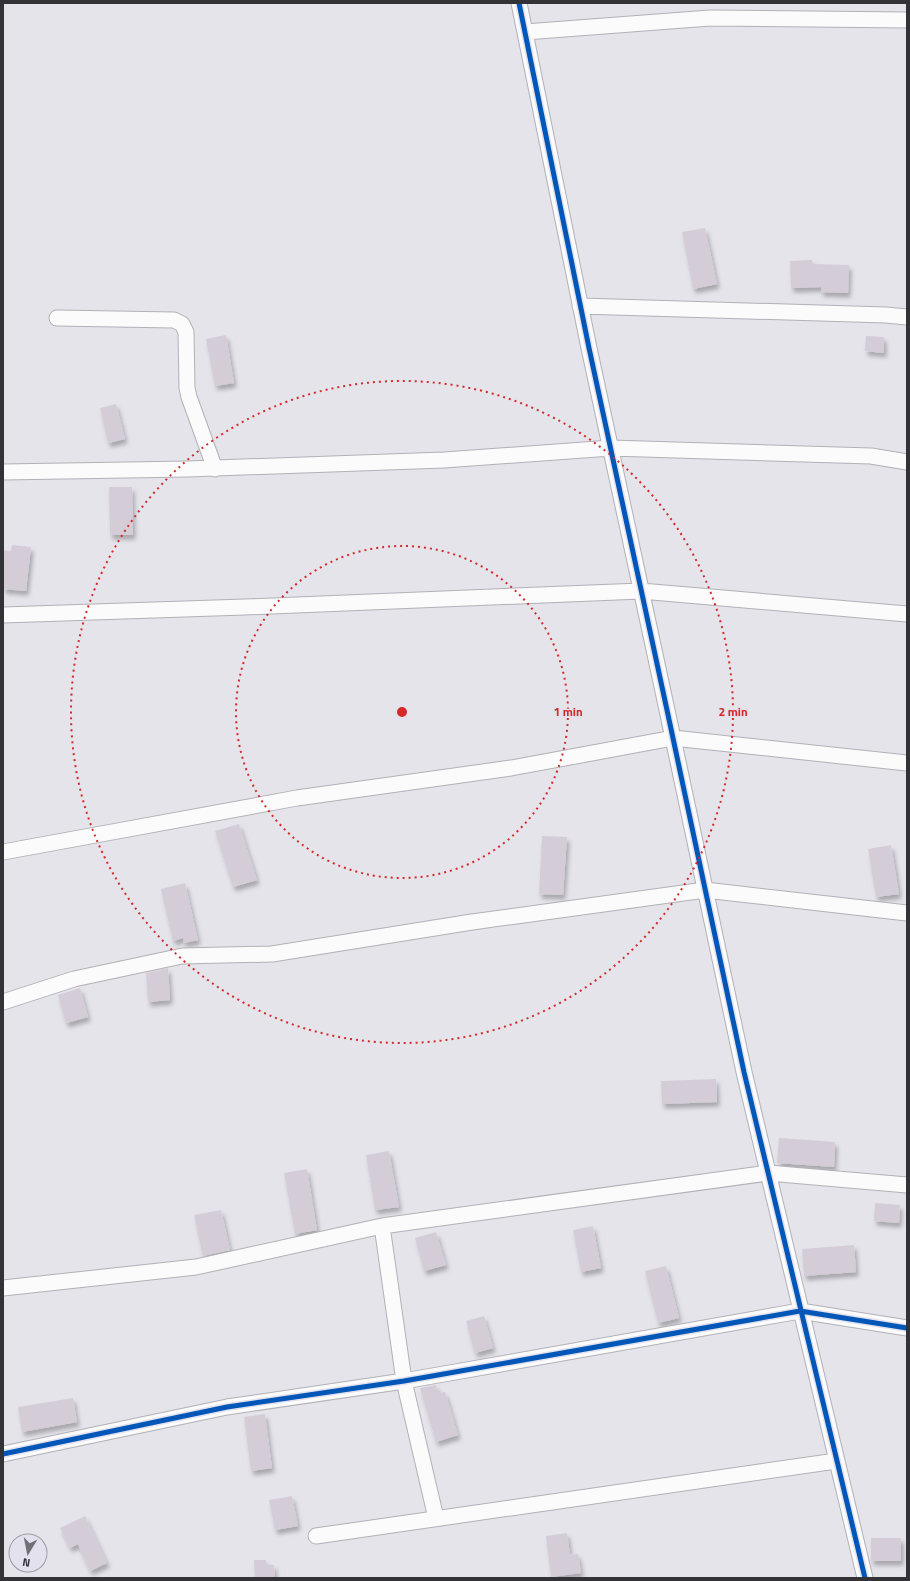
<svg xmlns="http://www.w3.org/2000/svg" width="910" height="1581" font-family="'Titillium Web',sans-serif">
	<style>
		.building { fill: #d4cdd7; filter: url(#shadow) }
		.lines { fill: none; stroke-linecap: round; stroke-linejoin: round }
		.minor-casing { stroke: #b1b1b6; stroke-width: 17 }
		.minor { stroke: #fbfbfc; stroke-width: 15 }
		.cycleway-casing { stroke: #e3e1ee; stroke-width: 8 }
		.cycleway { stroke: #0057b8; stroke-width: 5 }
		.ring { fill: none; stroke: #d62828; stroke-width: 2; stroke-dasharray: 2 4 }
		.centre { fill: #d62828; stroke: #e3e1ee; stroke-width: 2 }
		.ring-label { font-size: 12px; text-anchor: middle; font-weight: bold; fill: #d62828; stroke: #e3e1ee; stroke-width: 3; stroke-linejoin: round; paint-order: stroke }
	</style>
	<defs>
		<filter id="shadow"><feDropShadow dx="2.5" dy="4.5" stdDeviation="2" flood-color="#0004"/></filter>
	</defs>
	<rect width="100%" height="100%" fill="#e5e4eb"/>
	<!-- building -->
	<path class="building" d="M705,228L717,284L693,289L682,232Z
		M812,260V264L849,265L848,293L821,292V287L791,288L790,261Z
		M226,335L234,383L215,386L206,339Z
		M866,336L884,337V353L865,351Z
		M116,404L125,439L108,443L100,408Z
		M109,487H132L133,535H110Z
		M12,545L31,547L26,591L3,589V550L11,551Z
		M239,824L257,880L233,887L215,831Z
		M542,836L567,837L563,895L539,894Z
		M891,845L899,894L876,897L868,849Z
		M185,883L198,940L184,943L183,938L173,941L161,889Z
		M168,968L170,1000L148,1002L146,973Z
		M80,988L88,1017L66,1023L58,995Z
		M716,1079L717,1102L662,1104L661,1081Z
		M779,1138L835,1142L834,1167L777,1163Z
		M389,1151L399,1207L375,1210L366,1155Z
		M307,1169L317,1230L295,1234L284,1173Z
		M875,1203L900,1205L899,1223L874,1221Z
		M221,1210L230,1250L203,1256L194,1215Z
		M593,1226L601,1268L581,1272L573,1230Z
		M436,1232L446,1265L424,1271L415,1238Z
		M854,1245L856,1272L804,1276L802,1249Z
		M666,1266L679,1318L658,1323L645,1271Z
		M484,1316L493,1348L475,1353L466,1321Z
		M436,1385L438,1393L445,1392L458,1435L436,1442L420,1388Z
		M73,1398L77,1422L22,1432L18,1407Z
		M265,1414L272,1468L251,1471L244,1417Z
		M292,1496L298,1526L275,1530L269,1500Z
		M85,1516L107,1563L90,1571L78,1544L70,1548L60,1528Z
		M567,1533L570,1555L578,1554L581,1573L551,1577L546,1536Z
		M871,1538H901V1561H871Z
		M254,1560H266V1565H274L275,1578H255Z"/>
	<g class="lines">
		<!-- minor casing -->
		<g class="minor-casing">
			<path id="minor" d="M519,3L589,348L667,710L744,1072L865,1578
				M525,32L710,18L907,20
				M580,306L886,315L907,317
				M57,318L174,320L182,324L186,332L187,388L189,397L215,469
				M3,472L188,469L444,460L611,448L871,456L907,462
				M3,615L245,607L641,591L907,614
				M3,852L297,798L511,768L673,738L907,763
				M3,1002L74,979L182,956L272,954L472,922L705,890L907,913
				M382,1226L404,1381L436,1518
				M3,1288L196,1267L382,1226L768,1173L907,1185
				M3,1454L227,1407L404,1381L800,1311L907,1328
				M316,1536L836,1461"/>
		</g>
		<!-- minor -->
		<use href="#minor" class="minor"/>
		<!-- cycleway casing -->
		<g class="cycleway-casing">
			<path id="cycleway" d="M519,3L589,348L667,710L744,1072L865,1578
				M3,1454L227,1407L404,1381L800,1311L907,1328"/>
		</g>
		<!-- cycleway -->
		<use href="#cycleway" class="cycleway"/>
	</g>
	<!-- distance rings -->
	<g class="ring">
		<circle cx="402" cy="712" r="166"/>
		<circle cx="402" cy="712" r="331"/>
	</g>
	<circle cx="402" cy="712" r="6" class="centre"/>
	<g class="ring-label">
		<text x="568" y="716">1 min</text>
		<text x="733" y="716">2 min</text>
	</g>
	<!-- border -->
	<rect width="910" height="1581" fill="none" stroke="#333237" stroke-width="8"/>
	<!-- north arrow -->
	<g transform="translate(28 1553) rotate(190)"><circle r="19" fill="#e3e1ee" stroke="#9d9ba5"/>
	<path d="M0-3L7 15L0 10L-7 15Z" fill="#717076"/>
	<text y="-6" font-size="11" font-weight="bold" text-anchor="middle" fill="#333237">N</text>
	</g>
</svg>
